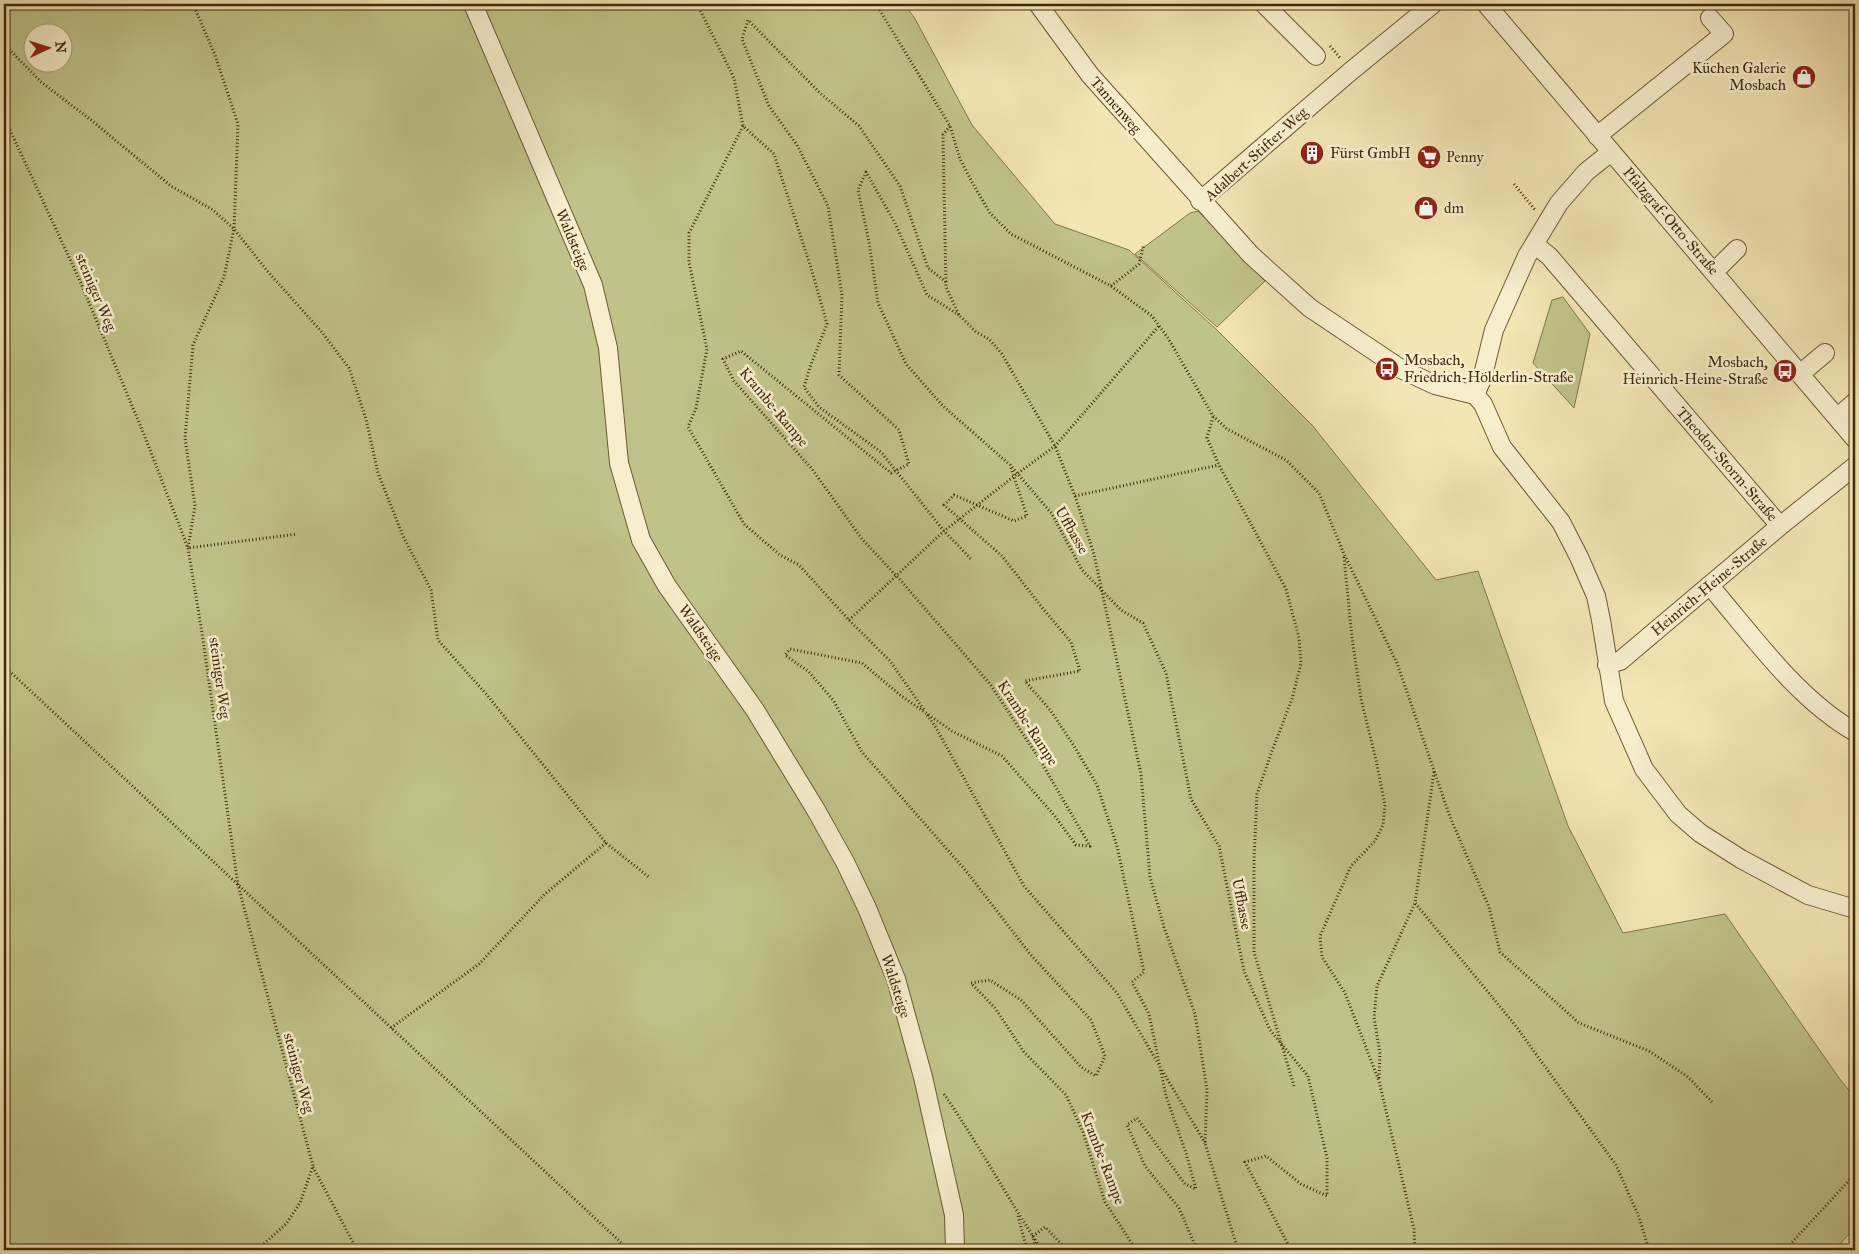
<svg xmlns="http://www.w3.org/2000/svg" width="1859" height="1254" font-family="'IM FELL Great Primer',serif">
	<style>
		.green { fill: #c0c389; stroke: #80764a; fill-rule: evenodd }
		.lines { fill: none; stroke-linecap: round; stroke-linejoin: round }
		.minor-casing { stroke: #6d5935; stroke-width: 20 }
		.path { stroke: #402a0b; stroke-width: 3; stroke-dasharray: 1 2.5; stroke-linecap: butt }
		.minor { stroke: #f7eece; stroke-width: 18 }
		.labels { text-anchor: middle; stroke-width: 5; stroke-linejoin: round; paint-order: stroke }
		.poi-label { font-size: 15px; fill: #402a0b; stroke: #f7eece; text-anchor: start }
		.street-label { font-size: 15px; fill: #402a0b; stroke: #f7eece }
	</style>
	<rect width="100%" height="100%" fill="#f3e5b4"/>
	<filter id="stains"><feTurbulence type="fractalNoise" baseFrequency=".004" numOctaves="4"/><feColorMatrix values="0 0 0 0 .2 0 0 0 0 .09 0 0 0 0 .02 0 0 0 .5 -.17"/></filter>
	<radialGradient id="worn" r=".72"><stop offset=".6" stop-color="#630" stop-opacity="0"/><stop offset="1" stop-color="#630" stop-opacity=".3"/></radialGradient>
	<!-- green -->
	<path class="green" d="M4,4H904L914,17L972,125L1055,224L1129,250L1217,330L1312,425L1436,580L1478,571L1568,826L1623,933L1725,914L1839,1078L1855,1098V1227L1835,1250H4ZM32,32H62V62H32Z
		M1198,211L1265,281L1217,327L1135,254L1190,213Z
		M1563,297L1590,334L1574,408L1533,363L1552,300Z"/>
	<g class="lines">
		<!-- minor casing -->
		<g class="minor-casing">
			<path id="minor" d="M473,4L593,285L608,348L619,463L641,540L667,586L755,710L816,810L845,862L867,908L896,979L923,1077L954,1215L955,1250
				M1038,4L1090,75L1251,255L1310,308L1401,369L1435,385L1475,395
				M1264,4L1316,56
				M1486,4L1855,439
				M1597,136L1724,34L1710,18
				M1200,201L1351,71L1433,4
				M1534,244L1549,256L1780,526
				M1714,272L1737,249
				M1800,374L1825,353
				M1475,395L1483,404L1502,447L1561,522L1579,557L1596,596L1601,620L1614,701L1644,769L1678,814L1700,833L1741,859L1808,895L1855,909
				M1475,395L1482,379L1494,330L1527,256L1559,203L1586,172L1611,152
				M1838,417L1855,402
				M1710,586C1753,636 1797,699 1855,732
				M1607,665L1620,661L1780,526L1855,466"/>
		</g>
		<!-- path -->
		<path class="path" d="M193,4L215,55L238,124L234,229L224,277L193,345L185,438L195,506L188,548L297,534
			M699,4L700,10L734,78L743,126L774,154L812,271L827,324L811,364L804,387L819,407L881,452L944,531L971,559
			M876,4L950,126L960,159L973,184L990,213L1011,234L1111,286L1152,316L1168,338L1213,416L1227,429L1286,460L1319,493L1344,554L1397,663L1450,817L1489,907L1500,952L1579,1023L1649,1051L1688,1077L1712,1102
			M4,44L41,82L91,120L171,186L213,210L234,229L269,273L321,331L349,368L366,419L378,473L403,536L431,590L438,640L487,695L606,843L650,878
			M1330,46L1341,59
			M4,117L80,281L145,437L188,548L202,633L238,885L313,1166L300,1203L286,1224L257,1250
			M743,126L689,233V262L707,349L696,408L688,427L744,524L780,555L799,565L849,620L890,661L924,710
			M950,126L943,135L946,287L959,315L976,332L989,339L1002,354L1055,446L1075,496L1094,554L1141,774L1150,877L1164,927L1195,1014L1207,1090L1205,1143L1238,1250
			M1514,184L1536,211
			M946,282L928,268L900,186L859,126L820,93L748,20L742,39L769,106L797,145L828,206L842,295L839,375L899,430L909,464L891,473L741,351L723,359L734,381L812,469L862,539L902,582L990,684L1040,760L1090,846L1076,845L1054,815L1002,756L952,731L900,695L862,663L790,649L785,655L809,672L833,700L862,752L966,871L1030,954L1091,1020L1105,1056L1096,1076L1081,1067L1021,1000L990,980L971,983L995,1008L1024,1052L1066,1095L1083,1132L1105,1202L1136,1250
			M1111,286L1139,264L1144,244
			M959,315L927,295L895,223L866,172L858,190L869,242L878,303L906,364L943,406L1010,465L1027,516L1014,521L954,495L944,505L1002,556L1044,610L1071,642L1080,671L1025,681L1051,711L1074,746L1097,785L1117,846L1144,972L1132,982L1149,1014L1166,1096L1186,1153L1196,1189L1185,1184L1137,1118L1127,1125L1145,1166L1179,1208L1197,1250
			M1213,417L1207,438L1219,465L1286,589L1299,638L1301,663L1292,699L1272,751L1257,794L1254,859V952L1294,1086
			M1012,467L1052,514L1082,570L1121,610L1143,623L1166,673L1191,799L1219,846L1244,971L1270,1030L1308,1076L1327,1158V1196L1301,1184L1266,1156L1245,1162L1291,1250
			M1075,496L1219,465
			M1344,557L1352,638L1361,699L1376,760L1385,805L1383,825L1375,841L1351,866L1320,936L1322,957L1345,993L1379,1081L1414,1229L1415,1250
			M849,620L944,531L1017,474L1055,446L1159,326
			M4,666L629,1250
			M927,715L935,726L1024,886L1117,993L1159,1065
			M1434,772L1415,903L1515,1025L1616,1165L1639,1217L1649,1250
			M391,1028L479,964L545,894L606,843
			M1162,1070L1205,1143
			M1379,1078L1380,1054L1374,1017L1377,986L1415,903
			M944,1094C979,1145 1008,1199 1042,1250
			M313,1167L357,1250
			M1018,1216L1027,1250
			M1036,1250L1033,1236L1045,1227L1067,1250
			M1785,1250L1855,1174"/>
		<!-- minor -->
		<use href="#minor" class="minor"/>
	</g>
	<!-- icons -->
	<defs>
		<g id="shop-disc" transform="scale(1.25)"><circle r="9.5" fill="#8f2418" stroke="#f7eece"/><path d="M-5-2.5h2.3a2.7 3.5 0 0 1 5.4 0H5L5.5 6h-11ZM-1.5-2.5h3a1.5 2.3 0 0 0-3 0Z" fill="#fff"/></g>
		<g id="building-disc" transform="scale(1.25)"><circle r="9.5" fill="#8f2418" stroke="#f7eece"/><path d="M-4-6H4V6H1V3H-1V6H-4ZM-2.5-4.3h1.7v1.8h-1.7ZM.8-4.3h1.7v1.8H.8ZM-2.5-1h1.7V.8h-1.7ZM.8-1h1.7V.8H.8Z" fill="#fff"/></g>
		<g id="supermarket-disc" transform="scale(1.25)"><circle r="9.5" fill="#8f2418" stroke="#f7eece"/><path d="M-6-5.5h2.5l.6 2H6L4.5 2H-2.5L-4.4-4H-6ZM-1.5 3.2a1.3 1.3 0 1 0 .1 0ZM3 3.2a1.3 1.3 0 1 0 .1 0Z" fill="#fff"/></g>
		<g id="bus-disc" transform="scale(1.25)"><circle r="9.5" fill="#8f2418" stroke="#f7eece"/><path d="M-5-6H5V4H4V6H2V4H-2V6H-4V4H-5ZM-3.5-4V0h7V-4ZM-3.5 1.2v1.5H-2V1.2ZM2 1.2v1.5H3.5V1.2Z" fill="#fff"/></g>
	</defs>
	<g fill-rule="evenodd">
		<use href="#shop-disc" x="1804" y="77"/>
		<use href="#building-disc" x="1312" y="153"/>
		<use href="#supermarket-disc" x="1429" y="157"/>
		<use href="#shop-disc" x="1426" y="208"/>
		<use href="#bus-disc" x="1387" y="369"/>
		<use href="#bus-disc" x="1785" y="371"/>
	</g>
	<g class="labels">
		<!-- poi labels -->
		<g class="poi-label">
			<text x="1786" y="73" text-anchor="end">Küchen Galerie<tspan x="1786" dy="17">Mosbach</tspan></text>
			<text x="1330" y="158">Fürst GmbH</text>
			<text x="1446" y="162">Penny</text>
			<text x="1444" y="213">dm</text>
			<text x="1404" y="365">Mosbach,<tspan x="1404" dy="17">Friedrich-Hölderlin-Straße</tspan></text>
			<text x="1768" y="367" text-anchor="end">Mosbach,<tspan x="1768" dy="17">Heinrich-Heine-Straße</tspan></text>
		</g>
		<!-- street labels -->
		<g class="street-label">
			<text transform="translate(1116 105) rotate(49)" y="5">Tannenweg</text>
			<text transform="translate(1256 154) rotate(-42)" y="5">Adalbert-Stifter-Weg</text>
			<text transform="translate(1671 221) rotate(49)" y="5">Pfalzgraf-Otto-Straße</text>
			<text transform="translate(573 240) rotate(67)" y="5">Waldsteige</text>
			<text transform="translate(96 292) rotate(67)" y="5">steiniger Weg</text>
			<text transform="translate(774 407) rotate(50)" y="5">Krambe-Rampe</text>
			<text transform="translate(1727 464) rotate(49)" y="5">Theodor-Storm-Straße</text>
			<text transform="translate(1072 530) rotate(60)" y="5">Uffbasse</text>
			<text transform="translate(1709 586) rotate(-40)" y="5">Heinrich-Heine-Straße</text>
			<text transform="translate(701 633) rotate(55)" y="5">Waldsteige</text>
			<text transform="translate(220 678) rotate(82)" y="5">steiniger Weg</text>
			<text transform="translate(1028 723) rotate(57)" y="5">Krambe-Rampe</text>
			<text transform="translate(1242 904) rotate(79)" y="5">Uffbasse</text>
			<text transform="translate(896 986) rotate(72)" y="5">Waldsteige</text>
			<text transform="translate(299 1073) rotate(75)" y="5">steiniger Weg</text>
			<text transform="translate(1103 1158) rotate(69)" y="5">Krambe-Rampe</text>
		</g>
	</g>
	<!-- margin -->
	<rect width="1859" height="1254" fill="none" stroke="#f3e5b4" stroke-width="20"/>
	<rect x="5" y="5" width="1849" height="1244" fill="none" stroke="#402a0b" stroke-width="2.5"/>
	<rect x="10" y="10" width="1839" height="1234" fill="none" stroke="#402a0b"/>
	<!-- north arrow -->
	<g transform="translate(48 48) rotate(86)"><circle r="24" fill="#f7eece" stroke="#aea080"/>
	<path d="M0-4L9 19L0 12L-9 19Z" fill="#8f2418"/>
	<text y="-8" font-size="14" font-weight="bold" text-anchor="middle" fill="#402a0b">N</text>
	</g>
	<rect width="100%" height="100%" filter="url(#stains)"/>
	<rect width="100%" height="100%" fill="url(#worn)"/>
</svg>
